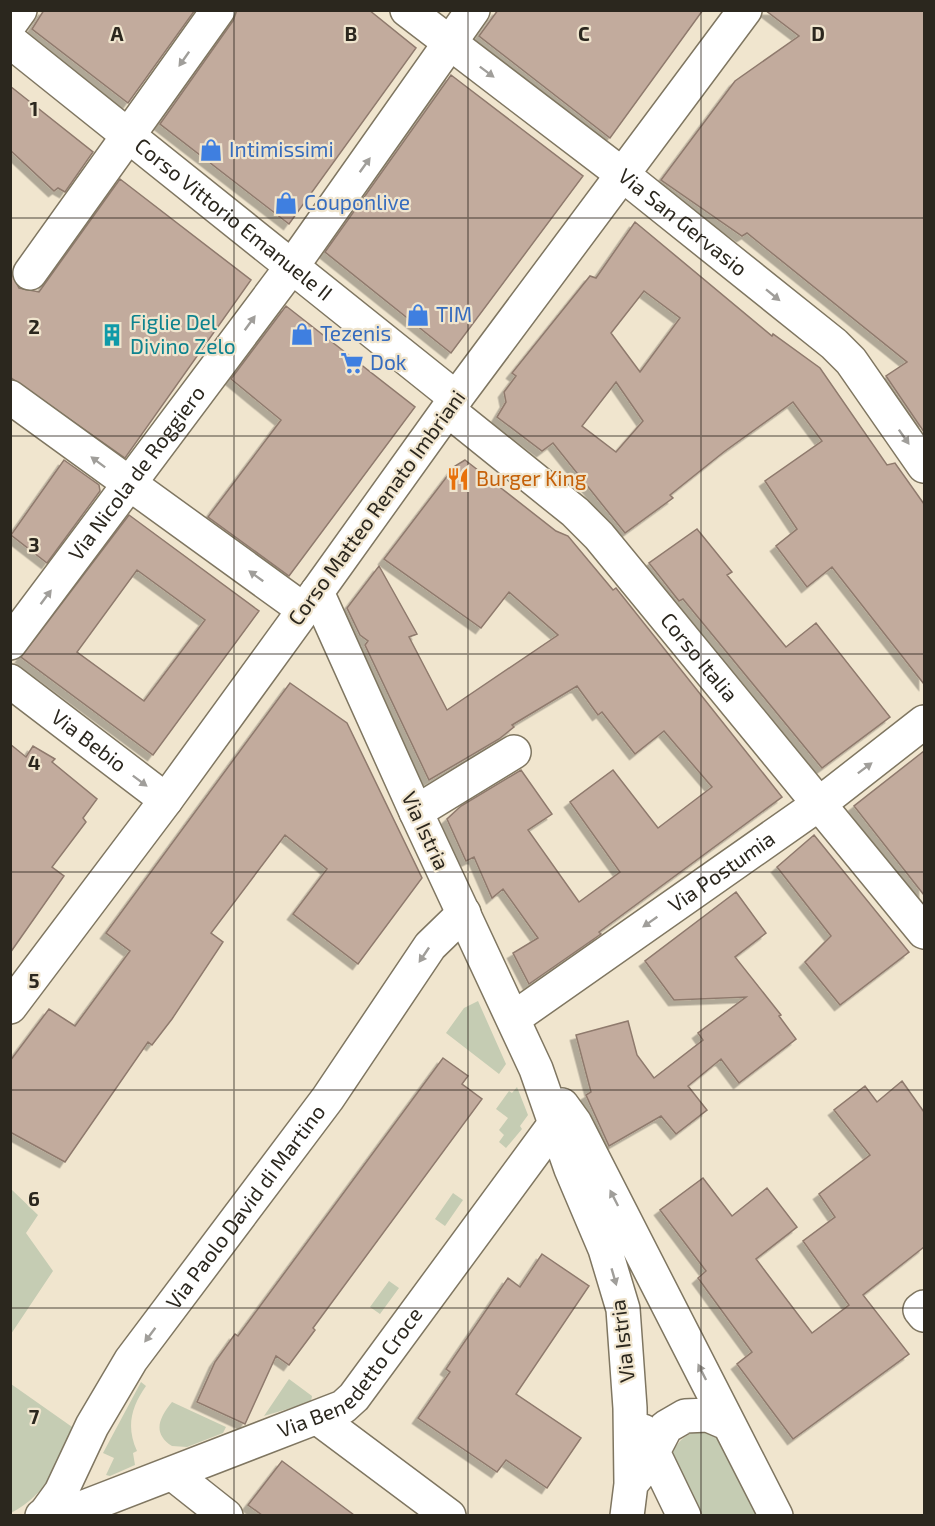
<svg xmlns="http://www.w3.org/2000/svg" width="935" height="1526" font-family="'Exo 2',sans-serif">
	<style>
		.green { fill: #c5ccb3 }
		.building { fill: #c2ab9d; stroke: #8f7a6d; stroke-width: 1.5; fill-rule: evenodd; filter: url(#shadow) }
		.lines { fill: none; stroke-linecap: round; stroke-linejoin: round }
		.minor-casing { stroke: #7f7661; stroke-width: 36 }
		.major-casing { stroke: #7f7661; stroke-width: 36 }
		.minor { stroke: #fff; stroke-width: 33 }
		.major { stroke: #fff; stroke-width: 33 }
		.oneway { fill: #a09e9a }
		.grid { fill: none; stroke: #2b271e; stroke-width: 1.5; stroke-opacity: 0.55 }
		.labels { text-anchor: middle; stroke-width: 4.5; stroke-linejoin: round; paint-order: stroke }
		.shop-label { font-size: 21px; fill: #366cbe; stroke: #f0e5ce; text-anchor: start }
		.street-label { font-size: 21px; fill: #2b271e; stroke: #f0e5ce }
		.culture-label { font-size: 21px; fill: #0d838f; stroke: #f0e5ce; text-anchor: start }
		.food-label { font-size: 21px; fill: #c56008; stroke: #f0e5ce; text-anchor: start }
		.grid-label { font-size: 20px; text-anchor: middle; font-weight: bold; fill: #2b271e; stroke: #f0e5ce; stroke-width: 4.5; stroke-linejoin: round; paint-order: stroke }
	</style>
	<defs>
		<filter id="shadow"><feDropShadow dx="-5.5" dy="5.5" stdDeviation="0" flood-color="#0004"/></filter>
	</defs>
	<rect width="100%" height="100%" fill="#f0e5ce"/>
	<!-- green -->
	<path class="green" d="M478,1001L506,1064L499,1074L446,1033L464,1008Z
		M517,1087L528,1115L520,1126L522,1129L506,1148L499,1142L504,1135L499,1130L508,1118L496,1109L509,1091L512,1093Z
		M11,1189L38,1215L26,1233L53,1271L11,1334Z
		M453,1193L463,1200L445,1226L435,1219Z
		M389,1281L399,1288L380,1314L370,1307Z
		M289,1379L312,1396L311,1402L264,1416Z
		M141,1382L146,1386C131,1407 126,1427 137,1451L133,1453L135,1465L110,1476L106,1475L114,1458L103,1453Z
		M11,1384L75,1429C58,1465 48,1493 11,1513Z
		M172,1402L226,1427L223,1433L187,1447L172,1446C152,1433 159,1418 172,1402Z
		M704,1429L724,1437L761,1515H697L671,1454C680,1438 688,1433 704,1429Z"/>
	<!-- building -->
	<path class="building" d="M44,10H195L128,103L32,29Z
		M237,10H369L416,48L289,224L160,124L233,21Z
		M498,10H703L610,138L479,36Z
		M765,10H924V432L886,376L907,362L747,233L742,236L661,180L735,81L799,36Z
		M451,75L583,176L451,353L325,252Z
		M10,86L93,152L65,192L58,188L54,191L10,150Z
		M120,179L251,280L125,458L10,377V270L19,288L39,292Z
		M635,222L772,336L773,334L820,368L887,465L895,463L924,504V684L832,567L807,587L776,546L797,529L765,481L822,441L793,402L725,451L670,495L673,498L625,533L553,443L542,451L497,417L506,402L504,392L516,376L512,373L590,276L596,278ZM644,291L680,318L640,372L611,333ZM616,382L643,421L616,452L582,426Z
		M286,306L415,407L289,576L208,517L281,420L231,379Z
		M64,460L99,485L100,491L47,563L11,535Z
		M465,460L556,531L568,536L613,590L616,588L782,797L599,932L601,934L529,984L513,953L538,938L503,889L492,898L474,857L466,861L447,819L461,806L521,770L552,814L528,830L579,902L620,872L570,802L613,770L658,828L712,787L664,731L635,754L602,712L598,715L577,686L512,725L514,727L499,739L429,780L365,645L368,641L360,635L347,608L379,566L417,634L409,637L447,710L558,635L509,592L481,628L384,559L455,466Z
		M129,515L259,611L153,755L21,657ZM137,570L205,620L144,701L77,652Z
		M697,529L732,572L727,575L786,647L816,623L890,717L822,768L683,599L679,601L649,563Z
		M290,683L347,723L422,878L358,964L293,914L327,869L285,835L211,933L223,942L172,1019L152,1045L148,1042L65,1162L10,1132V1061L49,1009L75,1026L130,951L106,933Z
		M10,744L26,757L33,746L55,759L52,762L97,799L83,818L86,822L52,867L64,876L10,953Z
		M924,751V895L854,806Z
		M814,835L909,952L840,1005L805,962L831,936L777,867Z
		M736,892L766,933L735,957L781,1015L779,1016L796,1039L739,1083L721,1059L688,1086L707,1110L676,1134L661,1116L609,1146L586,1095L591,1092L576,1035L628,1021L637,1055L654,1078L703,1040L698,1033L746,997L674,1000L645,961Z
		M443,1058L468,1076L462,1084L482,1099L313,1328L315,1330L289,1365L276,1356L245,1424L197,1402L215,1362L235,1334L238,1336Z
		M902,1081L924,1112V1247L863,1295L909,1354L793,1439L737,1364L752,1352L698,1278L706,1271L660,1210L703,1178L732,1216L767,1188L797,1227L756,1259L812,1333L849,1305L803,1241L835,1217L819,1194L870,1155L834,1110L865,1086L877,1102Z
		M542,1254L589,1286L516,1394L581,1438L547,1488L506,1460L497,1472L418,1418L450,1372L446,1369L508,1278L520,1287Z
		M282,1461L354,1515H262L248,1505Z"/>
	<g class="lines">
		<!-- minor casing -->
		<g class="minor-casing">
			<g id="minor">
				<path id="s1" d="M407,10L623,175L834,344L851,361L924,466"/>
				<path d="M10,24L20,10"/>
				<path id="s2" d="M10,41L456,398"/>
				<path d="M30,273L218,10"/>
				<path d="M10,397L304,610"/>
				<path id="s3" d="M448,410L575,512L599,536L924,932"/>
				<path id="s4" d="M10,643L293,265L473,10"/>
				<path id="s5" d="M10,681L166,800"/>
				<path d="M416,812L514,752"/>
				<path d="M10,1007L166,800L317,592"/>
				<path id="s6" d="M514,1018L819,804L924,722"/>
				<path d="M924,1307L920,1310L924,1315"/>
				<path d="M318,1418L449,1516"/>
				<path d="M173,1474L226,1516"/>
				<path id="s7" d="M45,1514L61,1492L92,1426L131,1360L328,1098L430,946L464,913"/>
				<path id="s8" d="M42,1516L66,1514L343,1407L354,1397L554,1125"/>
			</g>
		</g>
		<!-- major casing -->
		<g class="major-casing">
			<path id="major" d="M562,1105L575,1123L729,1424
				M643,1431L684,1516
				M654,1450L666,1427L685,1416L708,1415L729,1424L776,1516
				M631,1484L630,1408L623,1309L605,1249L571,1169L536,1069L416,812L317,592L456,398L745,10
				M627,1516L631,1484L644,1468"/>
		</g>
		<!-- minor -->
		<use href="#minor" class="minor"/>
		<!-- major -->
		<use href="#major" class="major"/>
	</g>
	<!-- one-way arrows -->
	<defs><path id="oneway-solid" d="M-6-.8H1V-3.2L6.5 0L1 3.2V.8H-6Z" transform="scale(1.5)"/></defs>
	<g class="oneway">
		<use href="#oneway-solid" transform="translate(184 59) rotate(125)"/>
		<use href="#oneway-solid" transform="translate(487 72) rotate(37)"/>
		<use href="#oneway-solid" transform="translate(365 165) rotate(-54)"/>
		<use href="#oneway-solid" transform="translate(773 295) rotate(39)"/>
		<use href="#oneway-solid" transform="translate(250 323) rotate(-54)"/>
		<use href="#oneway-solid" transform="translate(904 437) rotate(55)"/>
		<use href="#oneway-solid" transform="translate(98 462) rotate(-143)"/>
		<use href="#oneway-solid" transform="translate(256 576) rotate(-144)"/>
		<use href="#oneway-solid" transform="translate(46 597) rotate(-53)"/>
		<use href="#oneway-solid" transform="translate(865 768) rotate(-37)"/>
		<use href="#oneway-solid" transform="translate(140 781) rotate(37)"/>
		<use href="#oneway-solid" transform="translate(650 922) rotate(145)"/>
		<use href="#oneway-solid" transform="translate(424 955) rotate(124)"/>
		<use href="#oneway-solid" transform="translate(614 1198) rotate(-117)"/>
		<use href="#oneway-solid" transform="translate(614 1277) rotate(74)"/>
		<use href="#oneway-solid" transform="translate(150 1335) rotate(127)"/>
		<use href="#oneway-solid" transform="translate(702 1372) rotate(-117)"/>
	</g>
	<!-- grid -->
	<path class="grid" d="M234,10V1516M468,10V1516M701,10V1516M10,218H924M10,436H924M10,654H924M10,872H924M10,1090H924M10,1308H924"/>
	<!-- icons -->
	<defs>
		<g id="shop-bare" transform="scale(1.8)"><path d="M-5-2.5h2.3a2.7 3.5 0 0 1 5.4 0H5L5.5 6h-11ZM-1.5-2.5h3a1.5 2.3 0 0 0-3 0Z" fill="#3f7fe0" stroke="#f0e5ce" stroke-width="2.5" paint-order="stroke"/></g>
		<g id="building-bare" transform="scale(1.8)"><path d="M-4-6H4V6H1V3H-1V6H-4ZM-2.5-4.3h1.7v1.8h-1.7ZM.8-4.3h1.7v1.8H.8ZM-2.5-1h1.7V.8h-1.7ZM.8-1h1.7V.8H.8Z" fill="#0f9aa8" stroke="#f0e5ce" stroke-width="2.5" paint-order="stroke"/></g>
		<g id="supermarket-bare" transform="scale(1.8)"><path d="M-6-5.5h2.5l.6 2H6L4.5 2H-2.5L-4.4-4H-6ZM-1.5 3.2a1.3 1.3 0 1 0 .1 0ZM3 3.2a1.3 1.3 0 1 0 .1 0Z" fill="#3f7fe0" stroke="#f0e5ce" stroke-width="2.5" paint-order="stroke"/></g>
		<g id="restaurant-bare" transform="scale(1.8)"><path d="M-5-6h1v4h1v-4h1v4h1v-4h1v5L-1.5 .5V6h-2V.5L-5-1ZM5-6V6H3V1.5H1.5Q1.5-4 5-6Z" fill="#e8710a" stroke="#f0e5ce" stroke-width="2.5" paint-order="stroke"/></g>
	</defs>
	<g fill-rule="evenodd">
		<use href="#shop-bare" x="211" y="150"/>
		<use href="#shop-bare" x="286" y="203"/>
		<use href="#shop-bare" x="418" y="315"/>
		<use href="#shop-bare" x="302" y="334"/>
		<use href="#building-bare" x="112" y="335"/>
		<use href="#supermarket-bare" x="352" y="363"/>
		<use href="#restaurant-bare" x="458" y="479"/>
	</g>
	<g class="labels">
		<!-- shop labels -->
		<g class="shop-label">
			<text x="229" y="157">Intimissimi</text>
			<text x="304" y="210">Couponlive</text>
			<text x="436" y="322">TIM</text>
			<text x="320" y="341">Tezenis</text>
			<text x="370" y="370">Dok</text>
		</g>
		<!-- street labels -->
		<g class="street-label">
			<text dy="7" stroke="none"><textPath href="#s2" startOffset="286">Corso Vittorio Emanuele II</textPath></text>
			<text dy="7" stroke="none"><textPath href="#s1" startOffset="348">Via San Gervasio</textPath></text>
			<text dy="7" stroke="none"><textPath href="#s4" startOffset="212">Via Nicola de Roggiero</textPath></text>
			<text transform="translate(377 508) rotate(-54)" y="7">Corso Matteo Renato Imbriani</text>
			<text dy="7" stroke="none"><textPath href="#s3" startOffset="354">Corso Italia</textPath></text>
			<text dy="7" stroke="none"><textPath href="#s5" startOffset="99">Via Bebio</textPath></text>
			<text transform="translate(425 831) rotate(65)" y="7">Via Istria</text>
			<text dy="7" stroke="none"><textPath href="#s6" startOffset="254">Via Postumia</textPath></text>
			<text dy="7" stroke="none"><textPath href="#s7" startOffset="368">Via Paolo David di Martino</textPath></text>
			<text transform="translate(623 1341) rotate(-97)" y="7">Via Istria</text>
			<text dy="7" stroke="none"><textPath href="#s8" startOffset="348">Via Benedetto Croce</textPath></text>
		</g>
		<!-- culture labels -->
		<g class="culture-label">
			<text x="130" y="330">Figlie Del<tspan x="130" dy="24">Divino Zelo</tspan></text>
		</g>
		<!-- food labels -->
		<g class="food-label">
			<text x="476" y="486">Burger King</text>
		</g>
	</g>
	<g class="grid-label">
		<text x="117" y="41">A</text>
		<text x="351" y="41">B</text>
		<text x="584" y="41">C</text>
		<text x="818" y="41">D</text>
		<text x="34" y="116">1</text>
		<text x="34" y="334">2</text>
		<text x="34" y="552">3</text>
		<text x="34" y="770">4</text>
		<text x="34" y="988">5</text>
		<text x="34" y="1206">6</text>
		<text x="34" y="1424">7</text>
	</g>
	<!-- border -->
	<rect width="935" height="1526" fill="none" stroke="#2b271e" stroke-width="24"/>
</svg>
